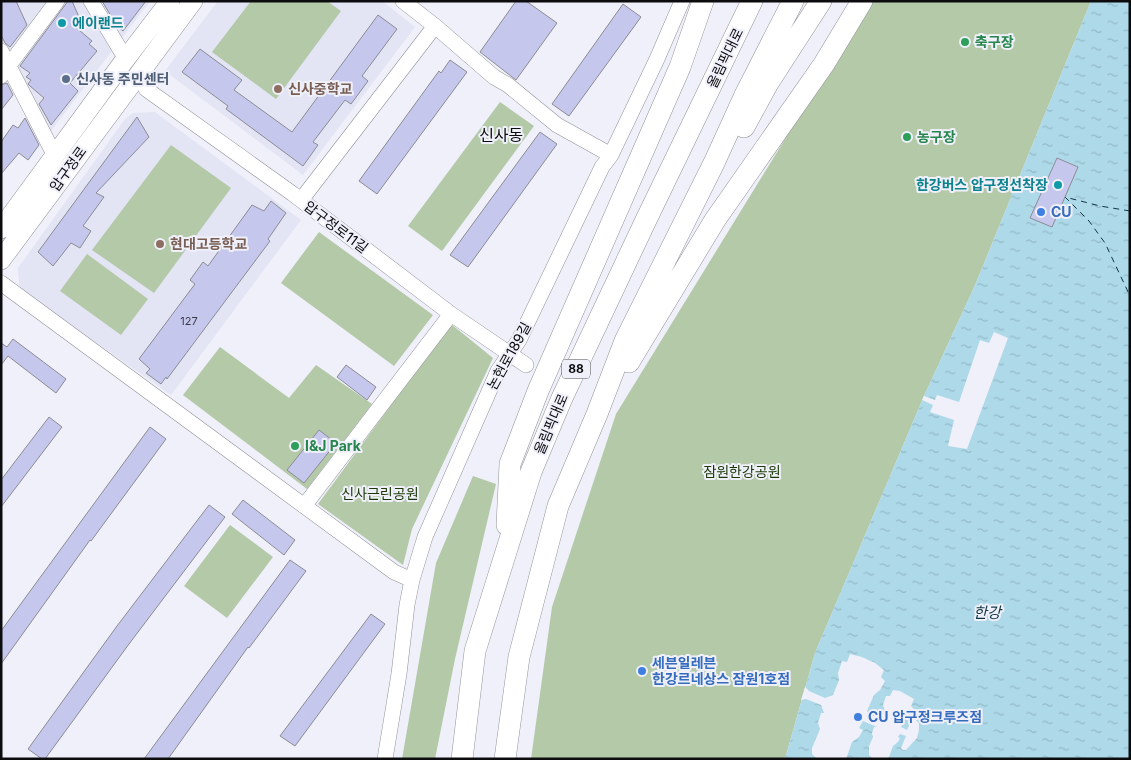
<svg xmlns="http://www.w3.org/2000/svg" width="1131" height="760" font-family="Inter,'Noto Sans KR',sans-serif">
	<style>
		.built { fill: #e3e4f4 }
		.park { fill: #b3c9a8 }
		.water { fill: url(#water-ripples) }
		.pier { fill: #eff0f9 }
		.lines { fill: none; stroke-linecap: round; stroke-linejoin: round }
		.ferry { stroke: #0f3743; stroke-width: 1; stroke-dasharray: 6 5; stroke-linecap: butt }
		.building { fill: #c6c7ec; stroke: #8c8c94 }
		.minor-casing { stroke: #92939b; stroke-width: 16 }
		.major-casing { stroke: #92939b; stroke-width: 20 }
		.highway-casing { stroke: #92939b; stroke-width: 22 }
		.minor { stroke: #fff; stroke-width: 15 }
		.major { stroke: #fff; stroke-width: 19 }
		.highway { stroke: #fff; stroke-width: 21 }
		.culture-dot { fill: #0f9aa8; stroke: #eff0f9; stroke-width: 2 }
		.leisure-dot { fill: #2e9e5b; stroke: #eff0f9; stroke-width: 2 }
		.service-dot { fill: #5c6f8a; stroke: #eff0f9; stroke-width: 2 }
		.education-dot { fill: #8d6e63; stroke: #eff0f9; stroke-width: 2 }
		.shop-dot { fill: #3f7fe0; stroke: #eff0f9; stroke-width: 2 }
		.labels { text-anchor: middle; stroke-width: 4; stroke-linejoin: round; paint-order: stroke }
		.number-label { font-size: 11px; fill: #3a3b46 }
		.shield { fill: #eff0f9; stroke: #505055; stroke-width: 1 }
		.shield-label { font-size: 12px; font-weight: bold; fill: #0c0c0f }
		.culture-label { font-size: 14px; font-weight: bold; fill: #0d838f; stroke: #eff0f9; text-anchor: start }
		.leisure-label { font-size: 14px; font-weight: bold; fill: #27864d; stroke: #eff0f9; text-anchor: start }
		.street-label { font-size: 14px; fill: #0c0c0f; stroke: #eff0f9 }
		.service-label { font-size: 14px; font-weight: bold; fill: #4e5e75; stroke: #eff0f9; text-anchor: start }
		.education-label { font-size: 14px; font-weight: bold; fill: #785e54; stroke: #eff0f9; text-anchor: start }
		.shop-label { font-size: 14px; font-weight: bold; fill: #366cbe; stroke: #eff0f9; text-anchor: start }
		.park-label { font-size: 14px; fill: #1b3807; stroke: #eff0f9 }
		.water-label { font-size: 15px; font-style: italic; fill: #0f3743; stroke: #eff0f9 }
		.quarter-label { font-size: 16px; fill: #0c0c0f; stroke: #eff0f9 }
	</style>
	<defs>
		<pattern id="water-ripples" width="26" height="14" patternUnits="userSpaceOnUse" patternTransform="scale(1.25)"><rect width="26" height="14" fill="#add9e9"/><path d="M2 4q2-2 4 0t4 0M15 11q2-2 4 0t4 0" fill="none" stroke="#94b9c7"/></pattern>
	</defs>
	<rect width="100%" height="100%" fill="#eff0f9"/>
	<!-- built -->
	<path class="built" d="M1,1H150L51,131L1,39Z
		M218,1H382L415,27L303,175L165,71Z
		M155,112L301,220L171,395L26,293L19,285L18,268L125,119L133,113Z"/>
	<!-- park -->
	<path class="park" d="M251,1H327L341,11L276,99L212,52Z
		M863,1H1091L976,283L924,396L815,653L785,759H531L552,607L616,414L806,105Z
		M500,102L534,126L442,251L408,226Z
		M171,145L231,188L154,293L92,250Z
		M319,232L433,315L394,366L281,283Z
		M87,254L148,299L121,335L60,291Z
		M451,324L493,358L412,529L403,565L318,504Z
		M220,347L289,398L316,365L372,404L307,489L183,395Z
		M473,476L496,484L455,659L435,759H402L436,563Z
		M230,525L273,557L227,618L184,586Z"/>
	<!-- water -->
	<path class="water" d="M1091,1H1130V759H785L815,653L924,396L976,283Z"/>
	<!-- pier -->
	<path class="pier" d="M994,332L1008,338L967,449L948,446L954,420L930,412L933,405L922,400L924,396L935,400L937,395L959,402L980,340L989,343Z
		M850,654L862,657L875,663L884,670L881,677L885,681L880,690L874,695L867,711L869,714L876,717H882L885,711L883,705L886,696H890L893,690L900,691L914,699L911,706L914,709L910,716L904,720L901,727L907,730L913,717L919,723V730L917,738L906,750H903L901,748L906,736L900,734L898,737L900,738L898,742L893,746L889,757L887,759H873L869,755V746L873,737L872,733L874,727H877L863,721L859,728L863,730L859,737L852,742L846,759H817L812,754V748L820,729L818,723L821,713H824L821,705L806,699L801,700L805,687L809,691L825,698L833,695L839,680L838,673L842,661L847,662Z"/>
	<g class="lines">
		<!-- ferry -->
		<path class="ferry" d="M1130,211L1100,206L1065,197L1089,221L1105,243L1130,296"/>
	</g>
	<!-- building -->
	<path class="building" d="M1,1H16L27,25L10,47L5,43L1,35Z
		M68,1H72L79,17L73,25L92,41L89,44L97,51L70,83L78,91L51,125L39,104L44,98L30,86L28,84L31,80L26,77L30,73L20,66Z
		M102,1H146L123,31L117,26Z
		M516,1H526L557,23L516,80L480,52Z
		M623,4L641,17L569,116L552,104Z
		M378,15L397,29L362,76L368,81L351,104L345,100L313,142L318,145L303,166L226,109L228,106L182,72L200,49L242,80L234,90L292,132Z
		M450,60L467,72L377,194L359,181L439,71L441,73Z
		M7,83L13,95L1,110V85Z
		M137,117L149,137L96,193L104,197L83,226L91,231L80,248L71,243L53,266L38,252Z
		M25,118L39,145L28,160L19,153L1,174V142L13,125L18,128Z
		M540,132L557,144L468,267L450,255Z
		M1057,158L1078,167L1052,227L1030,218Z
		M271,201L286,213L268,239L270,241L167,379L166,377L161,384L146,373L150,369L139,359L195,284L190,280L203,262L208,266L252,205L264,211Z
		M13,339L66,379L56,393L8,356L1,365V343L7,347Z
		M346,365L376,387L367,400L337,377Z
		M49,417L62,427L1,507V480Z
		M150,427L166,439L91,541L90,540L1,664V631Z
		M319,430L336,443L304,483L287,470Z
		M243,500L295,540L284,555L232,514Z
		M209,505L225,517L129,644L45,759H42L28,749L117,626Z
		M290,560L306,571L249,648L248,647L168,759H144Z
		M371,614L385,624L295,746L280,736Z"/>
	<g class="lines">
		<!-- minor casing -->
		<g class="minor-casing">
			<path id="minor" d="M91,1L121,51
				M403,1L435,26L494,77L508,85L557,125L611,155
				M1,51L55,156
				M1,76L57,1
				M146,89L293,194L451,314L526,365
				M301,200L435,26
				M1,283L394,572L412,580
				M304,506L451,314
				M385,759L399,674L407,605L412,580L425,537L498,371L519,340L602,167L611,155L657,59L682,1"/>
		</g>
		<!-- major casing -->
		<g class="major-casing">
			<path id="major" d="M1,229L124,61L170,1
				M1,260L193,1"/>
		</g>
		<!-- highway casing -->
		<g class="highway-casing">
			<path id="highway" d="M744,127L768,83L821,1
				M629,362L715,220L824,64L862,1
				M507,525L510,464L538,391L680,67L703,1
				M462,759L475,651L531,472L562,398L646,220L752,1
				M505,759L519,657L558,506L597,414L625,341L714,163L745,95L793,1"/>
		</g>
		<!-- minor -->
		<use href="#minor" class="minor"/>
		<!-- major -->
		<use href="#major" class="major"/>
		<!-- highway -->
		<use href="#highway" class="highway"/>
	</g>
	<!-- markers -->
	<g class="culture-dot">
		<circle cx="62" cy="23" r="5"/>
		<circle cx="1058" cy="185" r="5"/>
	</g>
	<g class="leisure-dot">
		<circle cx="965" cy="42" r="5"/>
		<circle cx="907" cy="137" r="5"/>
		<circle cx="295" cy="446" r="5"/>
	</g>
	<circle class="service-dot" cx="66" cy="79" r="5"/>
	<g class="education-dot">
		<circle cx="278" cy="89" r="5"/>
		<circle cx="160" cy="244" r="5"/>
	</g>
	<g class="shop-dot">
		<circle cx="1041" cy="212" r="5"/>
		<circle cx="642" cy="671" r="5"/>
		<circle cx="858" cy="717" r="5"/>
	</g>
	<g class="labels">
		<!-- number labels -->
		<g class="number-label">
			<text x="189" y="325">127</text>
		</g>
		<!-- shield labels -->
		<rect class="shield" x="562" y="359.5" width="28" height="19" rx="4"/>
		<g class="shield-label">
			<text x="576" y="373">88</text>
		</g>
		<!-- culture labels -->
		<g class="culture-label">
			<text x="72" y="28">에이랜드</text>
			<text x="1048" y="190" text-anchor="end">한강버스 압구정선착장</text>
		</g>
		<!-- leisure labels -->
		<g class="leisure-label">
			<text x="975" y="47">축구장</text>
			<text x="917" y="142">농구장</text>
			<text x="305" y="451">I&amp;J Park</text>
		</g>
		<!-- street labels -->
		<g class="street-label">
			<text transform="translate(725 58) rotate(-64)" y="5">올림픽대로</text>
			<text transform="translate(68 169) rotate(-54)" y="5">압구정로</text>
			<text transform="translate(336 227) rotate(37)" y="5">압구정로11길</text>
			<text transform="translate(509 356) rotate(-61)" y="5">논현로189길</text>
			<text transform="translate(551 424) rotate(-67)" y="5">올림픽대로</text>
		</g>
		<!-- service labels -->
		<g class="service-label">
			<text x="76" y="84">신사동 주민센터</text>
		</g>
		<!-- education labels -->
		<g class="education-label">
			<text x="288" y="94">신사중학교</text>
			<text x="170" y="249">현대고등학교</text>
		</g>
		<!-- shop labels -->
		<g class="shop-label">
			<text x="1051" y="217">CU</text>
			<text x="652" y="668">세븐일레븐<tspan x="652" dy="16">한강르네상스 잠원1호점</tspan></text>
			<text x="868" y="722">CU 압구정크루즈점</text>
		</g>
		<!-- park labels -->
		<g class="park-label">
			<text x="742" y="477">잠원한강공원</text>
			<text x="380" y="499">신사근린공원</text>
		</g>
		<!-- water labels -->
		<g class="water-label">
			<text x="987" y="618">한강</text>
		</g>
		<!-- quarter labels -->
		<g class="quarter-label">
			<text x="501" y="141">신사동</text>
		</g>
	</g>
	<!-- border -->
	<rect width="1131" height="760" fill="none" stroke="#0c0c0f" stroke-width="5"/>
</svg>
